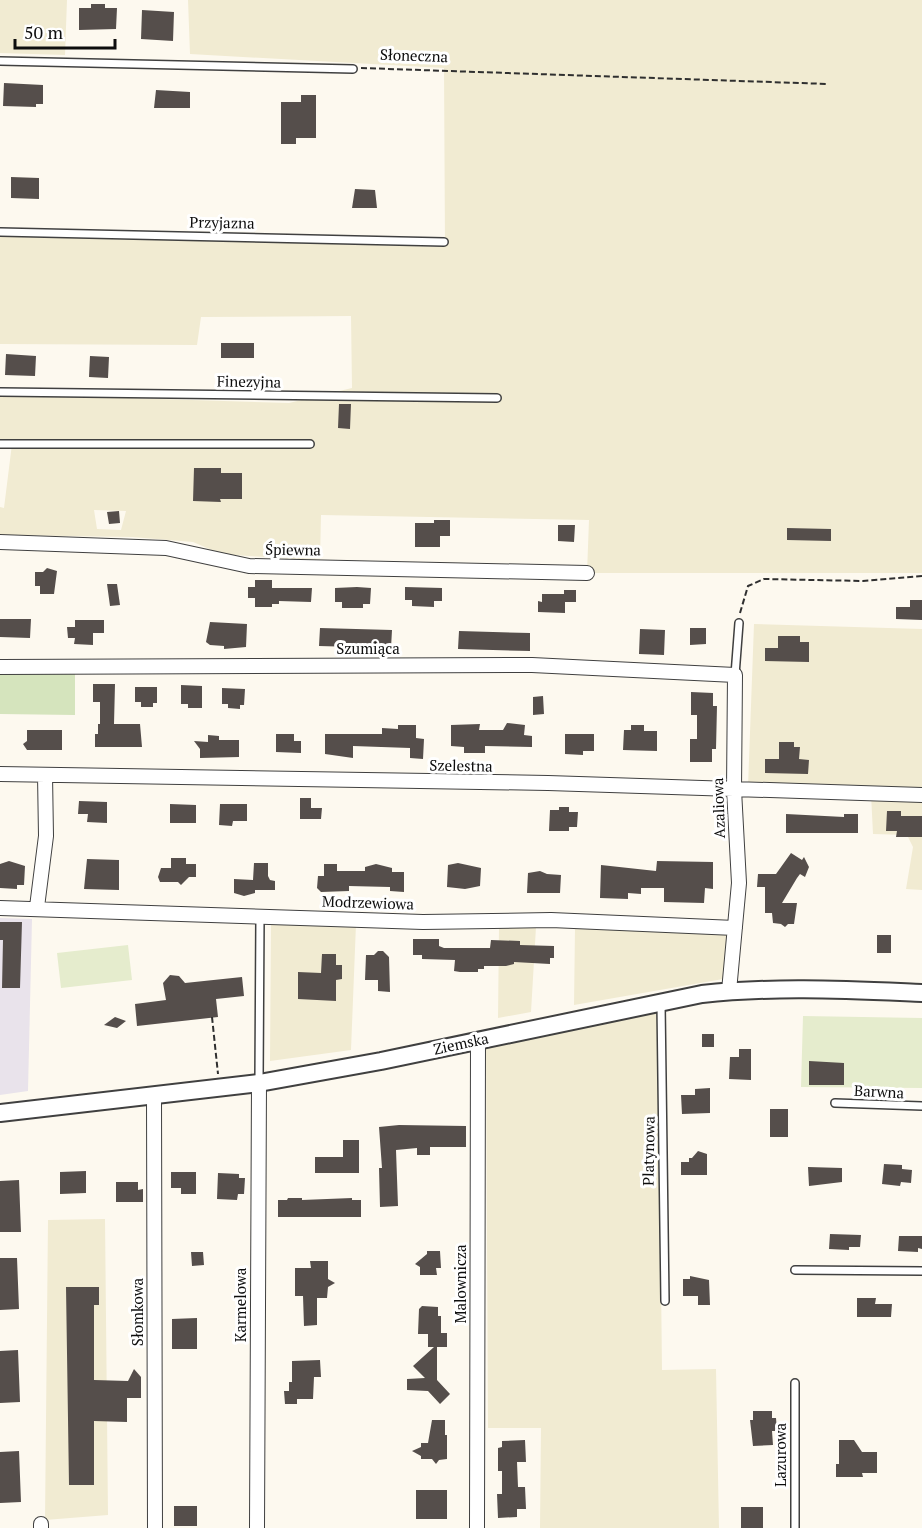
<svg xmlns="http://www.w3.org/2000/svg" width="922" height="1528" font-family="'PT Serif',serif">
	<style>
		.industrial { fill: #e9e3eb }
		.farmland { fill: #f1ebd2; fill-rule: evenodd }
		.green { fill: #d5e4bd }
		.pitch { fill: #e5eccd }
		.building { fill: #554e4b }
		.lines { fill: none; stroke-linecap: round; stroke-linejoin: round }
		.service-casing { stroke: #404040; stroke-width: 10 }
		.minor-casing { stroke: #404040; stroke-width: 16 }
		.tertiary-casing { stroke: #404040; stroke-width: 20 }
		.path { stroke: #2f2f2f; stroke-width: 2; stroke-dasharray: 6 3; stroke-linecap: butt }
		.service { stroke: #fff; stroke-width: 7 }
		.minor { stroke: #fff; stroke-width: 14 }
		.tertiary { stroke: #fff; stroke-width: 16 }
		.labels { text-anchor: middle; stroke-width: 6; stroke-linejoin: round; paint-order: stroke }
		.street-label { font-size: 15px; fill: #0d0d0d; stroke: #fff }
	</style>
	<rect width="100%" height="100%" fill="#fdf9ef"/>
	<!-- industrial -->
	<path class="industrial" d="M0,918L32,919L28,1091L0,1095Z"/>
	<!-- farmland -->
	<path class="farmland" d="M0,0H67L65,55L0,53Z
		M188,0H922V573H587L589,520L321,515L320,561L221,554L193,542L132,537L0,535V507L4,508L12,444L277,449L0,439V394L289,403L352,388L351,316L201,317L197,345L0,344V235L445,247L444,68L190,54ZM94,510L126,511L121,530L97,529Z
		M754,624L922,629V890L906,889L913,847L907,835L873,834L871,794L748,787Z
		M271,923L356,924L351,1050L270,1061Z
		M499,927H536L531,1012L498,1018Z
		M575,928L722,932L728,935L730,941L723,979L574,1005Z
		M658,1008L662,1370L716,1369L719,1528H540L541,1428H488L486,1046Z
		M105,1219L108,1515L45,1520L48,1220Z"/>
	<!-- green -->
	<path class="green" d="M0,674H75V715L0,714Z"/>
	<!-- pitch -->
	<path class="pitch" d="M128,945L132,980L61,988L57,953Z
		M803,1016L922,1018V1088L801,1087Z"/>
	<!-- building -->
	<path class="building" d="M91,4H105V8H117L116,29L79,30V8H91Z
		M142,10L174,12L173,41L141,39Z
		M4,83L43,85V104H36V107L3,106Z
		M156,90L190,92V108H154Z
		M301,95H316V138H296V144H281V102H301Z
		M11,177L39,178V199L11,198Z
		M355,189L375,190L377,208H352Z
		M221,343H254V358H221Z
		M6,354L36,356L35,376L5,375Z
		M90,356L109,357L108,378L89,377Z
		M339,404H351L350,429L338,428Z
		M194,468H221V473H242V499H220L221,502L193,501Z
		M119,511L120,523L109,524L107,512Z
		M434,520H450V536H440V547H415V523H434Z
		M558,525H575L574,542L558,541Z
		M787,528L831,529V541L787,540Z
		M47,568L57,571L54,594H40V586H35V572H43Z
		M255,580H272V588H312L311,602L279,601V604H272V607H255V598H248V587H255Z
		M107,584H117L120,605L110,606Z
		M357,587L371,588L370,604H363V608H342V602H335V588Z
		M405,587L442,588V601H434V607L412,606V600H405Z
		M564,590H576V602H565V613L538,612V601L542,602V594H564Z
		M910,600H922V620L896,619V607H910Z
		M0,619H31L30,638L0,637Z
		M75,620H104V633H93V645L74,644L75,638H68L67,627H75Z
		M210,622L247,624L246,647L224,649V646L210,645L206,642Z
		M320,628L392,630L391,648L319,646Z
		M690,628H706V644L690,645Z
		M640,629L665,630L664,655L639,654Z
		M459,631L530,633V651L458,649Z
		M778,636H800V642H809V662L765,661V648H778Z
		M93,684H115L114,724H140L142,747H95V734H98V724H100V702H93Z
		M181,685L202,686V708H188V704H181Z
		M135,687H157V703H153V707H141V702H135Z
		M222,688L245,689L244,705H240V709L228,708V704H222Z
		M691,692L713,693V706H717L716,749H712V762H690V739H697V715H691Z
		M543,696L544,714L533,715V697Z
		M507,723L525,725L524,735L532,736V747L485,746V753H464V747L451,746V725L480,724L479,730H503Z
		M398,725H416V738L424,739L423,759L410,758V748L353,746V758L325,754V734H382V728L398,729Z
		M631,725H644V731H657V751L623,750L624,730H631Z
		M27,730H62V750H27L23,744L27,741Z
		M276,734H294V741H301V753L276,752Z
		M565,734H594V751H583V755L565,754Z
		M208,735L219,736V740H239V757L200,758V749L194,741L208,742Z
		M779,742H794V747H800L799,759L809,760L808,774L765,773V759H779Z
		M300,798H311V808H322L321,819H300Z
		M79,801L107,802V823L87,822L88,814H78Z
		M170,804L196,805V823H170Z
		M220,804H247V821H233L232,826L219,825Z
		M559,807H569V812H578L577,827H569V831H549L550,810H559Z
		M887,811H901V816H922V837H896L897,831H886Z
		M786,814L844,817V814H858V833H786Z
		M791,853L802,860L804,857L809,867L805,877L800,874L797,878L782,903H797L794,924H788L785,927L781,924L773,923L772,913H765V887H757L758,874H776Z
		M171,858H186V864H196V877H189L181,885L178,882H160L158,877L161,868H171Z
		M87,859L119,860V890L84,889Z
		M9,861L25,866L24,885H17V889L0,888V864Z
		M657,861L713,862V889L705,888L704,903L664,902V888H641V894L628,893V899L600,898L601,865L656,871Z
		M254,863H268V876L270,880L275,881V890H255V893L244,896L234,893V879L253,880Z
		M458,863L481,868L480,886L465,889L447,887L448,865Z
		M324,864H337V871H365V867L376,864L392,868V872H404V892L390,891V887L349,886V891L321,892L317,888L318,876H324Z
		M540,871L547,874L561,875L560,893H527L528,873Z
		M0,922H22L20,988H2L3,940H0Z
		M877,935H891V953H877Z
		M413,939H439V946L444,948H490L491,940L520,941V945L554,946V958H550V964L514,962V964L506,966H484V969H478V972H460L454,971L455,960L422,959V955H413Z
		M378,951H383L389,957L390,992L378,991V980H365L366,955H374Z
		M322,954H336V965H342V979L336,980V1001L298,999V972L321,973Z
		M170,975L179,976L185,983L242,977L244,996L216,999L218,1017L137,1026L135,1004L166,1000L163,983Z
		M115,1017L126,1021L117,1028L104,1025Z
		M702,1034H714V1047H702Z
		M739,1049H751V1080L729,1079L730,1057H739Z
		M809,1061L844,1063V1085H809Z
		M710,1088V1113L682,1114L681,1095H695V1089Z
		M770,1109H788V1137H770Z
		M399,1125L466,1126V1147H430V1155H417V1148L396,1150L398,1206L380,1207L379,1168H382L379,1127Z
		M343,1140H359V1173H315V1157H343Z
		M698,1151L707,1154V1175H681V1162H689V1158H692Z
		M884,1164L902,1165V1169L912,1170L911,1183L901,1182L900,1186L882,1184Z
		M808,1167L842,1168V1182L809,1186Z
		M86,1171V1193L60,1194V1172Z
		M171,1172H196V1194H181V1188H171Z
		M218,1173L239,1174V1178H245L244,1194H238L237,1200L217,1199Z
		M19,1180L21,1232H0V1181Z
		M116,1182H138V1190L143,1189V1202H116Z
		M288,1198H302V1200L352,1198V1200H361V1217H278V1200H287Z
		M830,1234L861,1235L860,1247H849V1250L829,1249Z
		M899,1236H922V1249L918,1248V1252L898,1251Z
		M427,1251H440L441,1268H436L437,1275H420V1267L415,1264L427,1254Z
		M191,1252H203L204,1265L192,1266Z
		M0,1258H17L19,1309L0,1310Z
		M310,1261H328V1279L335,1283L328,1287L327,1298H317V1325L304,1326L303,1296H295V1268H311Z
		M690,1276L709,1280L710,1305H698V1296H683V1279H690Z
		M66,1287H99V1305H94V1380L128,1381L134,1369L141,1377V1398H127V1422L94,1421V1485H69Z
		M857,1298H876L875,1304H892L891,1317H857Z
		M422,1306L438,1307V1316H441V1333H447V1347H437V1380L450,1394L440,1404L428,1391L407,1390V1379L425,1378L413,1366L434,1347H428V1334H418L419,1309Z
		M197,1318V1349H172V1319Z
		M18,1350L20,1402L0,1403V1351Z
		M320,1360L321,1377H314L313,1399H297V1404H285L284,1391H289V1382H292V1361Z
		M753,1411H772V1418H776L777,1431H772L773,1445L753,1446L750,1420H753Z
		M432,1420H445V1435H447V1459L439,1460L436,1464L432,1459H421V1456L412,1451L421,1447V1443H428Z
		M525,1440L526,1462H517L518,1487H525L526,1509H517V1517L498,1518L497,1494H502V1471H498V1448L502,1447V1441Z
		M839,1440H854L862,1452H877V1473H862L863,1477H836V1464H839Z
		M19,1451L21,1502L0,1503V1452Z
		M416,1490H447V1519H416Z
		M174,1506H197V1526H174Z
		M741,1507H763V1528H741Z"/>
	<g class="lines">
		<!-- service casing -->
		<g class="service-casing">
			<path id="service" d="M0,61L353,69
				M0,232L444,242
				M0,392L497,398
				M0,444H310
				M735,675L739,623
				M661,1004L665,1301
				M259,1081L260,916
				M835,1103L922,1106
				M795,1270L922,1271
				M795,1383V1528"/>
		</g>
		<!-- minor casing -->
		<g class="minor-casing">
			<path id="minor" d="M0,542L166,548L249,566L587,573
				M0,667L532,665L735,675L734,790L739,883L729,991
				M0,774L548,783L922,795
				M37,907L46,836L45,775
				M0,908L423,922L551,920L735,928
				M154,1095L155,1528
				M41,1528V1524
				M257,1528L259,1083
				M477,1528L478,1040"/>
		</g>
		<!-- tertiary casing -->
		<g class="tertiary-casing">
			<path id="tertiary" d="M0,1113L259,1083L381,1061L702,994C775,986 849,990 922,993"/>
		</g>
		<!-- path -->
		<path class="path" d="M361,68L828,84
			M740,613L748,586L764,579L863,581L922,576
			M212,1017L218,1074"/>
		<!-- service -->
		<use href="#service" class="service"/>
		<!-- minor -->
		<use href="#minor" class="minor"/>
		<!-- tertiary -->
		<use href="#tertiary" class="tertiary"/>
	</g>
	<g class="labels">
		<!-- street labels -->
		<g class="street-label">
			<text transform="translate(414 56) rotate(2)" y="5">Słoneczna</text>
			<text transform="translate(222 223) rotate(1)" y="5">Przyjazna</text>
			<text transform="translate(249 382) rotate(1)" y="5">Finezyjna</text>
			<text transform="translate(293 550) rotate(1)" y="5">Śpiewna</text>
			<text x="368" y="654">Szumiąca</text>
			<text transform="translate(461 766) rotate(1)" y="5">Szelestna</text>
			<text transform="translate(719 808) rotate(-92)" y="5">Azaliowa</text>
			<text transform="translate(368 903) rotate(2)" y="5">Modrzewiowa</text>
			<text transform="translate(461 1044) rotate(-12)" y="5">Ziemska</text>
			<text transform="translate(879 1092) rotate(3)" y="5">Barwna</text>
			<text transform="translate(649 1151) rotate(-89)" y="5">Platynowa</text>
			<text transform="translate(461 1284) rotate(-90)" y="5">Malownicza</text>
			<text transform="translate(241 1305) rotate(-90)" y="5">Karmelowa</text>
			<text transform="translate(138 1312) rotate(-90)" y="5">Słomkowa</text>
			<text transform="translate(781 1455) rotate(-90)" y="5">Lazurowa</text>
		</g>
	</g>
	<!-- scale -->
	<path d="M15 39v9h100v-9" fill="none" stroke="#0d0d0d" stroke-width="3"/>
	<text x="24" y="39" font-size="18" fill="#0d0d0d" stroke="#ffffff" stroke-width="4.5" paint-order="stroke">50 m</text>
</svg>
